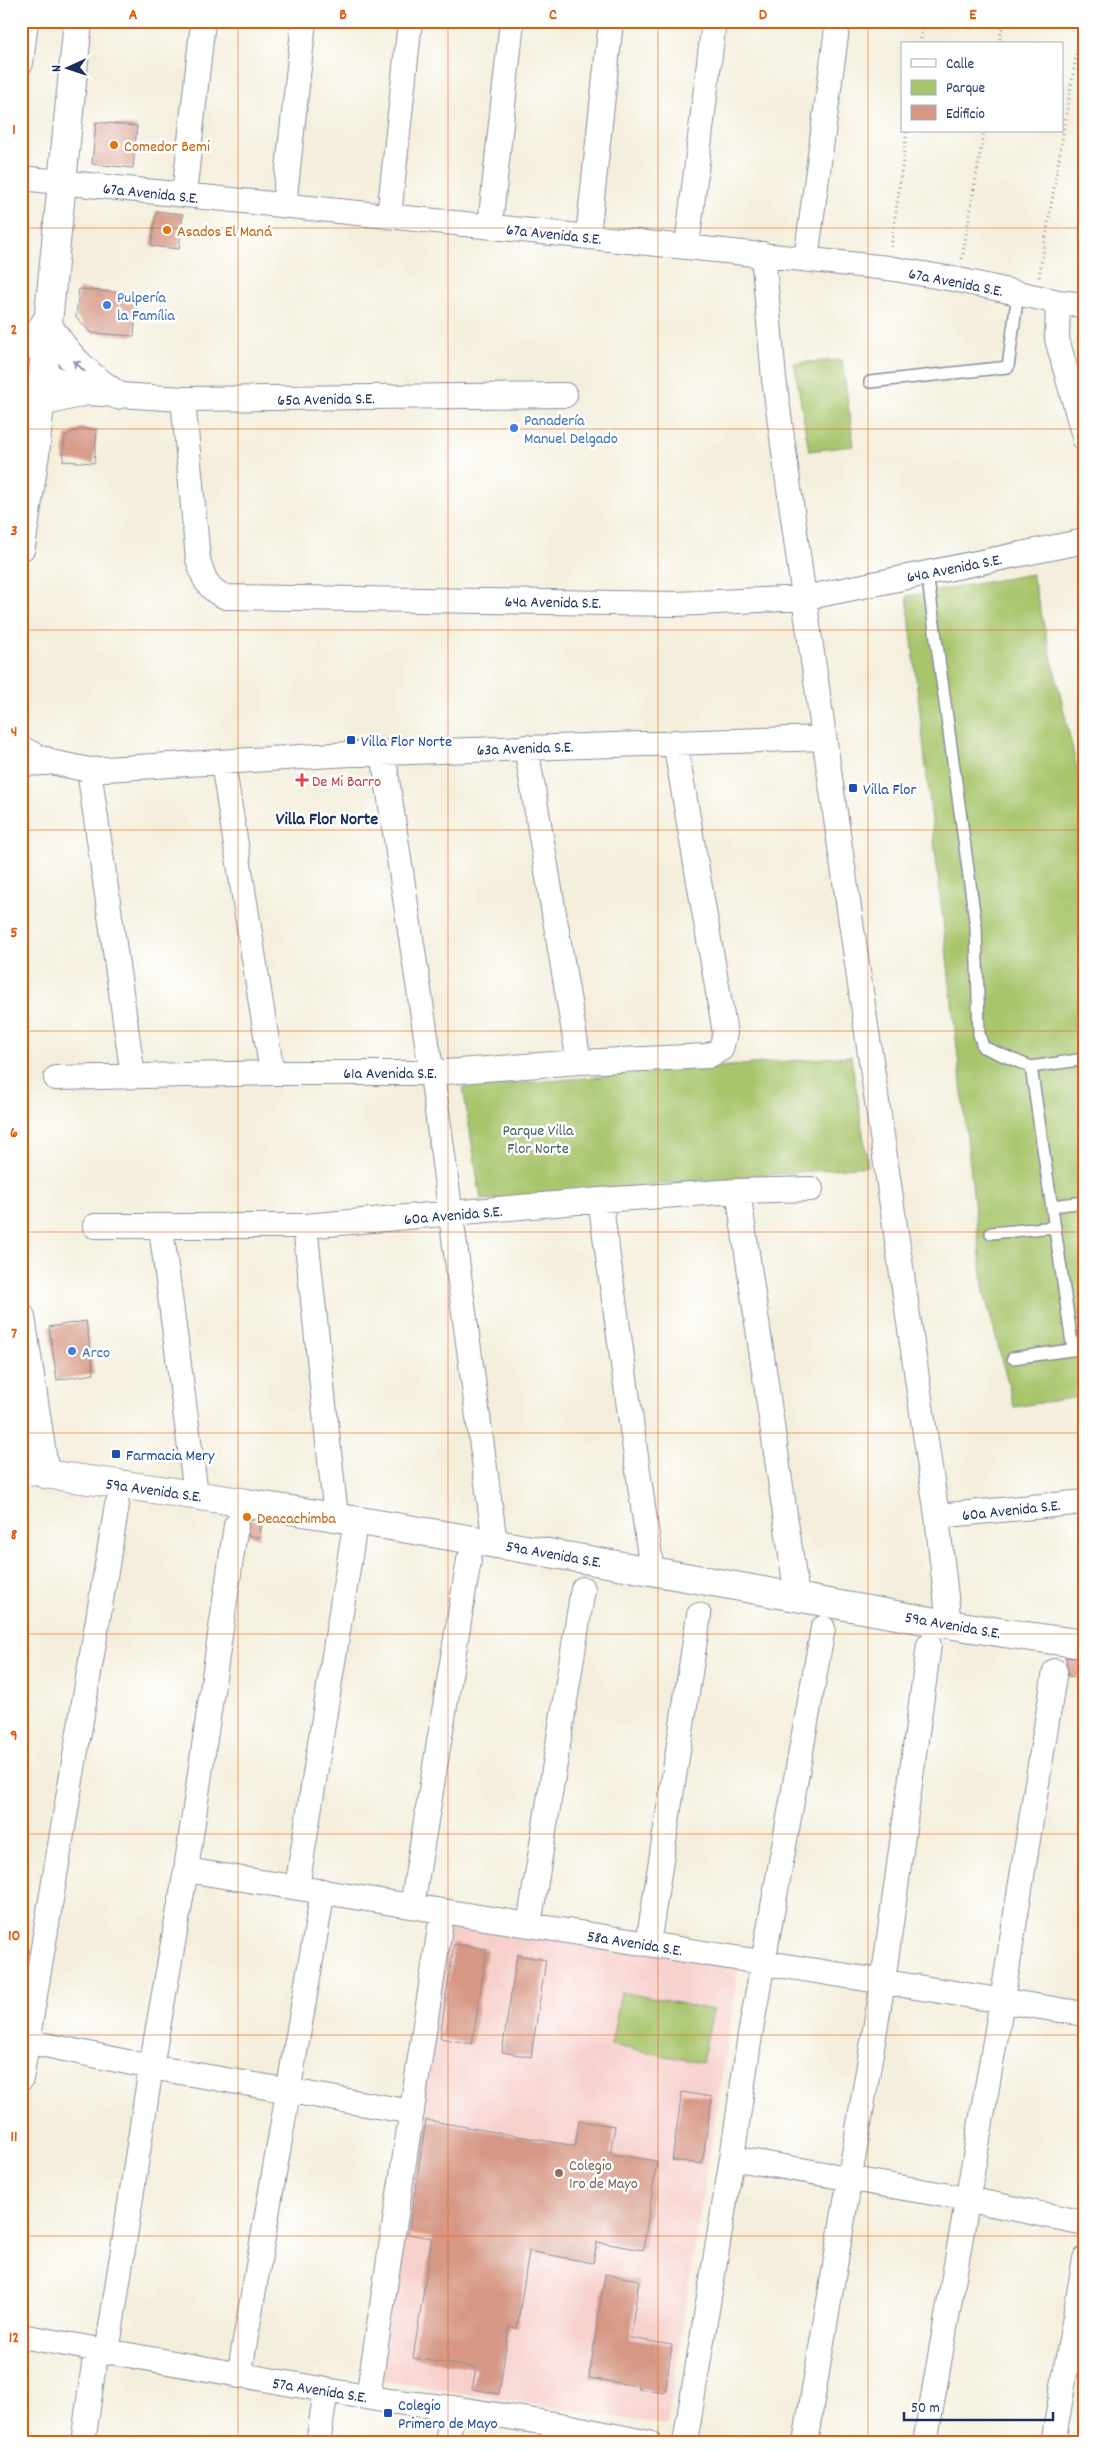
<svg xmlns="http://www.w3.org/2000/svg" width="1106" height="2464" font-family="Dekko,sans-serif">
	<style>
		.built { fill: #f7d0cc }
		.green { fill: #a8c56c; stroke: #627a65 }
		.building { fill: #d69885 }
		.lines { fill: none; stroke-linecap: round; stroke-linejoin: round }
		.lane-casing { stroke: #888f9d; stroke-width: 14 }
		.street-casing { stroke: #888f9d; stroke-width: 26 }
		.secondary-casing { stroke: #888f9d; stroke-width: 30 }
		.path { stroke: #888f9d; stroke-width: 3; stroke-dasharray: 1 4; stroke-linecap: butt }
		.lane { stroke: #fff; stroke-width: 11 }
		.street { stroke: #fff; stroke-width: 24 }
		.secondary { stroke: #fff; stroke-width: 28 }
		.oneway { stroke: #8d97ae }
		.grid { fill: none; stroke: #e8590c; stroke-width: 1; stroke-opacity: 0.55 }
		.food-dot { fill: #e8710a; stroke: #fff; stroke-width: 2 }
		.shop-dot { fill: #3f7fe0; stroke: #fff; stroke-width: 2 }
		.transit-dot { fill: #1a4fb4; stroke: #fff; stroke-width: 2 }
		.health-dot { fill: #e0444e; stroke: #fff; stroke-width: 2 }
		.education-dot { fill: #8d6e63; stroke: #fff; stroke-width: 2 }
		.labels { text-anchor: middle; stroke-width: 5; stroke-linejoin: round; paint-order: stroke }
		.food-label { font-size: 16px; fill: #c56008; stroke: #fff; text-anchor: start }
		.street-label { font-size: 16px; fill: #1b2f5e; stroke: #fff }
		.shop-label { font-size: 16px; fill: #366cbe; stroke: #fff; text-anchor: start }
		.transit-label { font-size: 16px; fill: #164399; stroke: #fff; text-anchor: start }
		.health-label { font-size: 16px; fill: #be3a42; stroke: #fff; text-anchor: start }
		.park-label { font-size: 16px; fill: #455c62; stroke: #fff }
		.education-label { font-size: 16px; fill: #785e54; stroke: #fff; text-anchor: start }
		.neighbourhood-label { font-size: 18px; font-weight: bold; fill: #1b2f5e; stroke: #fff }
		.neatline { fill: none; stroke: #e8590c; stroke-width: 2 }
		.grid-label { font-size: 16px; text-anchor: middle; font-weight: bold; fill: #e8590c }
	</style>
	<rect width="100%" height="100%" fill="#fff"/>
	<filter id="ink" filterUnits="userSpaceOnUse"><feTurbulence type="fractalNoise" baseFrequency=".02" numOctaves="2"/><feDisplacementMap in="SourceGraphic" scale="10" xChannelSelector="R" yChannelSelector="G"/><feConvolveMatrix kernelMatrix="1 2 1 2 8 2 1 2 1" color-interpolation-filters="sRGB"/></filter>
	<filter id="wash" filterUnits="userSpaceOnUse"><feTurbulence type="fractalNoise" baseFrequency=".0096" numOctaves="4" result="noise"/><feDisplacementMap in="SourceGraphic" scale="20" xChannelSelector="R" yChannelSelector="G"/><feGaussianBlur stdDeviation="1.12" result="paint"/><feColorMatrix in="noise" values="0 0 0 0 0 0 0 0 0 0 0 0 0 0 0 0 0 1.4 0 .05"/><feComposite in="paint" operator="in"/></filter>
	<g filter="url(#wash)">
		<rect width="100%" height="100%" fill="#f4efdc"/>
		<!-- built -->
		<path class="built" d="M449,1924L739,1965L667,2425L378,2380Z"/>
		<!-- green -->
		<path class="green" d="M842,360L854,446L809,451L794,363Z
			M1032,574L1085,802V1396L1014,1407L984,1292L907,596Z
			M851,1056L868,1166L481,1200L463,1088Z
			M621,1992L713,2010L702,2063L611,2045Z"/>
		<g id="blocks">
			<!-- building -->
			<path class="building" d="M96,122L137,126L133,168L92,164Z
				M156,211L183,214L179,249L151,246Z
				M79,289L137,294L134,336L91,333L76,317Z
				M81,428L97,430L94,463L63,461L65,436Z
				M86,1321L94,1374L57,1380L49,1327Z
				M248,1519L262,1521L259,1538L248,1535Z
				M1066,1657L1085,1659V1679L1068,1676Z
				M454,1944L487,1949L472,2044L440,2038Z
				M517,1955L546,1960L531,2057L502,2052Z
				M682,2092L712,2097L702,2164L672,2160Z
				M426,2120L575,2146L579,2121L615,2126L610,2154L657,2161L643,2250L597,2242L593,2263L529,2251L517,2328L509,2327L499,2394L472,2389L476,2368L413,2358L432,2238L408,2234Z
				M605,2274L639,2280L630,2338L672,2345L665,2393L638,2389V2386L589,2378Z"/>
		</g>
	</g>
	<g filter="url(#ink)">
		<use href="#blocks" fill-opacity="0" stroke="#888f9d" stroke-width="1"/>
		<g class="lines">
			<!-- lane casing -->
			<g class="lane-casing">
				<path id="lane" d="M870,382L1008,367L1018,293
					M927,573L976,927L979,1034L983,1047L1031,1067L1085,1059
					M1031,1067L1073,1350
					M1052,1206L1085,1202
					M991,1233L1055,1227
					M1013,1358L1085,1348"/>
			</g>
			<!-- street casing -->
			<g class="street-casing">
				<path id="street" d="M21,63L26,21
					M21,178L888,268L959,280L1058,302L1085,305
					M184,195L203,21
					M284,205L304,21
					M389,216L410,21
					M490,226L512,21
					M588,236L611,21
					M687,246L714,21
					M763,254L774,379L804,598L937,1516L949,1624
					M806,259L838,21
					M1058,302L1057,339L1085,440
					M43,373L87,393
					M183,399L198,559C203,577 207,590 226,597L676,604L804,598L1085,541
					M39,405L87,393L183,399L565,395
					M526,747L579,1062
					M21,748L46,761L89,770L350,754L823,738
					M383,753L434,1089L495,1543
					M223,763L272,1073
					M89,770L133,1076
					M56,1078L272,1073H432L579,1062L708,1056L721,1049L725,1033L675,742
					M738,1191L797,1597
					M600,1200L652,1571
					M95,1226H305L600,1200L738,1191L811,1189
					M305,1226L336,1517
					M161,1228L196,1494
					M21,1472L45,1474
					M937,1516L1085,1502
					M186,1870L1085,2014
					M297,1887L353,1537
					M412,1906L469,1560
					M529,1925L583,1589
					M648,1944L699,1615
					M21,2040L151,2067L412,2112
					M21,2079L117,1505
					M732,2158L967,2199L1085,2223
					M21,2336L388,2401L453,2408L566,2426L649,2443
					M107,2353L151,2067L186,1870L236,1525
					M239,2376L323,1891
					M368,2397L440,1927
					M83,2443L96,2350
					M318,2443L326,2390
					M447,2443L453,2408
					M685,2443L732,2158L750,2035L823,1628
					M805,2443L883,1982L929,1645
					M925,2443L1002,2001L1055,1671
					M1053,2443L1085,2259"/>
			</g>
			<!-- secondary casing -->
			<g class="secondary-casing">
				<path id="secondary" d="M46,322C66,355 85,374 117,395
					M21,348L37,335L46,322
					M21,547L35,454L78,21
					M21,762L46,761
					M21,1317L45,1474C248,1501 450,1535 651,1571C796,1596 939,1626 1085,1644"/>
			</g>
			<!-- path -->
			<path class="path" d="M920,44L923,21
				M999,44L1003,21
				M891,247L907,131
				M962,259L984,131
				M1039,277L1082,21"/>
			<!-- lane -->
			<use href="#lane" class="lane"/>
			<!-- street -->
			<use href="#street" class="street"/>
			<!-- secondary -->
			<use href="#secondary" class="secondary"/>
		</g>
		<!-- one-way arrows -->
		<defs><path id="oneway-shaft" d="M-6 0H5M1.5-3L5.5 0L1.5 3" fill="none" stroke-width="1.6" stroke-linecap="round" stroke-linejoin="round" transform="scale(1.25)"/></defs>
		<use class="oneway" href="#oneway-shaft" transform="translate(79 366) rotate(-136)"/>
	</g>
	<!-- grid -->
	<path class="grid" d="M238,21V2443M448,21V2443M658,21V2443M868,21V2443M21,228H1085M21,429H1085M21,630H1085M21,830H1085M21,1031H1085M21,1232H1085M21,1433H1085M21,1634H1085M21,1834H1085M21,2035H1085M21,2236H1085"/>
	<!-- markers -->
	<g class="food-dot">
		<circle cx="114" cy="145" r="5"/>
		<circle cx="167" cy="230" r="5"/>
		<circle cx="247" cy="1517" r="5"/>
	</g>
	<g class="shop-dot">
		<circle cx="107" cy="305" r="5"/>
		<circle cx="514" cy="428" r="5"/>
		<circle cx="72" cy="1351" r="5"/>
	</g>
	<g class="transit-dot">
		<rect x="346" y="735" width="10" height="10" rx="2.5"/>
		<rect x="848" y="783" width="10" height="10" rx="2.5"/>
		<rect x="111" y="1449" width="10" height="10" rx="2.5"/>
		<rect x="383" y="2408" width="10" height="10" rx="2.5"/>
	</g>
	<path class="health-dot" d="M299.5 772.5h5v5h5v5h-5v5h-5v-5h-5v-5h5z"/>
	<circle class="education-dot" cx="559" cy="2173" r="5"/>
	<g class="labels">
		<!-- food labels -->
		<g class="food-label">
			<text x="124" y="151">Comedor Bemi</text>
			<text x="177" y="236">Asados El Maná</text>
			<text x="257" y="1523">Deacachimba</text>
		</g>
		<!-- street labels -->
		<g class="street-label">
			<text transform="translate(151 192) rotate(6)" y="6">67a Avenida S.E.</text>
			<text transform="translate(554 233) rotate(6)" y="6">67a Avenida S.E.</text>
			<text transform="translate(956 281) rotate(11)" y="6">67a Avenida S.E.</text>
			<text transform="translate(326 398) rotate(-1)" y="6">65a Avenida S.E.</text>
			<text transform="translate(954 567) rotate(-11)" y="6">64a Avenida S.E.</text>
			<text transform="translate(553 601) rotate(1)" y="6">64a Avenida S.E.</text>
			<text transform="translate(525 747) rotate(-2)" y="6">63a Avenida S.E.</text>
			<text x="390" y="1078">61a Avenida S.E.</text>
			<text transform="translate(453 1214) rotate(-5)" y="6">60a Avenida S.E.</text>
			<text transform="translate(154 1489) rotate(8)" y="6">59a Avenida S.E.</text>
			<text transform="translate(1011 1509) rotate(-6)" y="6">60a Avenida S.E.</text>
			<text transform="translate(554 1553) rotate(10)" y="6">59a Avenida S.E.</text>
			<text transform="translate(953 1624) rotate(10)" y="6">59a Avenida S.E.</text>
			<text transform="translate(635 1942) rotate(9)" y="6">58a Avenida S.E.</text>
			<text transform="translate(320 2389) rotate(9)" y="6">57a Avenida S.E.</text>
		</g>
		<!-- shop labels -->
		<g class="shop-label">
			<text x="117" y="302">Pulpería<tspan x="117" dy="18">la Família</tspan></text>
			<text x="524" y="425">Panadería<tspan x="524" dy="18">Manuel Delgado</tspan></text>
			<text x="82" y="1357">Arco</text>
		</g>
		<!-- transit labels -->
		<g class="transit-label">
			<text x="361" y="746">Villa Flor Norte</text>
			<text x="863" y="794">Villa Flor</text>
			<text x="126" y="1460">Farmacia Mery</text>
			<text x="398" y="2410">Colegio<tspan x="398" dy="18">Primero de Mayo</tspan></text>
		</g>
		<!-- health labels -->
		<g class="health-label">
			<text x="312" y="786">De Mi Barro</text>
		</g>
		<!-- park labels -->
		<g class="park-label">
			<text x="538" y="1135">Parque Villa<tspan x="538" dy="18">Flor Norte</tspan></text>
		</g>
		<!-- education labels -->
		<g class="education-label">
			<text x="569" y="2170">Colegio<tspan x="569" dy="18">1ro de Mayo</tspan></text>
		</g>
		<!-- neighbourhood labels -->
		<g class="neighbourhood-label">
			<text x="327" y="824">Villa Flor Norte</text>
		</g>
	</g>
	<!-- margin -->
	<rect width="1106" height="2464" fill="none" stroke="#fff" stroke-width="55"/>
	<!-- legend -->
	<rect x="901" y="42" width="162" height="90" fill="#ffffff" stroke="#a4acbf"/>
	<rect x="911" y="59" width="25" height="8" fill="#ffffff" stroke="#a4acbf"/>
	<text x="946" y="68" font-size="15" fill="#1b2f5e">Calle</text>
	<rect x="911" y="80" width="25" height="15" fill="#a8c56c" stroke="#a4acbf"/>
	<text x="946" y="92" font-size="15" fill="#1b2f5e">Parque</text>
	<rect x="911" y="105" width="25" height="15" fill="#d69885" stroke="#a4acbf"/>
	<text x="946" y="118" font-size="15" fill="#1b2f5e">Edificio</text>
	<!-- north arrow -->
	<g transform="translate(68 68) rotate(267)" stroke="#ffffff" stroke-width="4" paint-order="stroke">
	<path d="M0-4L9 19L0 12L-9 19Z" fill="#1b2f5e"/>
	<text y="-8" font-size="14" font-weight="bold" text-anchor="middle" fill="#1b2f5e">N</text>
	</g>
	<!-- scale -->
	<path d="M904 2412v8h149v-8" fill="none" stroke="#1b2f5e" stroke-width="2.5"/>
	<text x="911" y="2412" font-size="15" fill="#1b2f5e" stroke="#ffffff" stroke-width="4" paint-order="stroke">50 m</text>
	<rect x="28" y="28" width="1050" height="2408" class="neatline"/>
	<g class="grid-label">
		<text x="133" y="19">A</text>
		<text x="343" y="19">B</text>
		<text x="553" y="19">C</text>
		<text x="763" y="19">D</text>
		<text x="973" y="19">E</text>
		<text x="14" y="134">1</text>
		<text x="14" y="334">2</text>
		<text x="14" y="535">3</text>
		<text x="14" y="736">4</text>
		<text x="14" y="937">5</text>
		<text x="14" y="1137">6</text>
		<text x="14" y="1338">7</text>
		<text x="14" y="1539">8</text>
		<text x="14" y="1740">9</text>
		<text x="14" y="1940">10</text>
		<text x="14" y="2141">11</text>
		<text x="14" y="2342">12</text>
	</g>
</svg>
